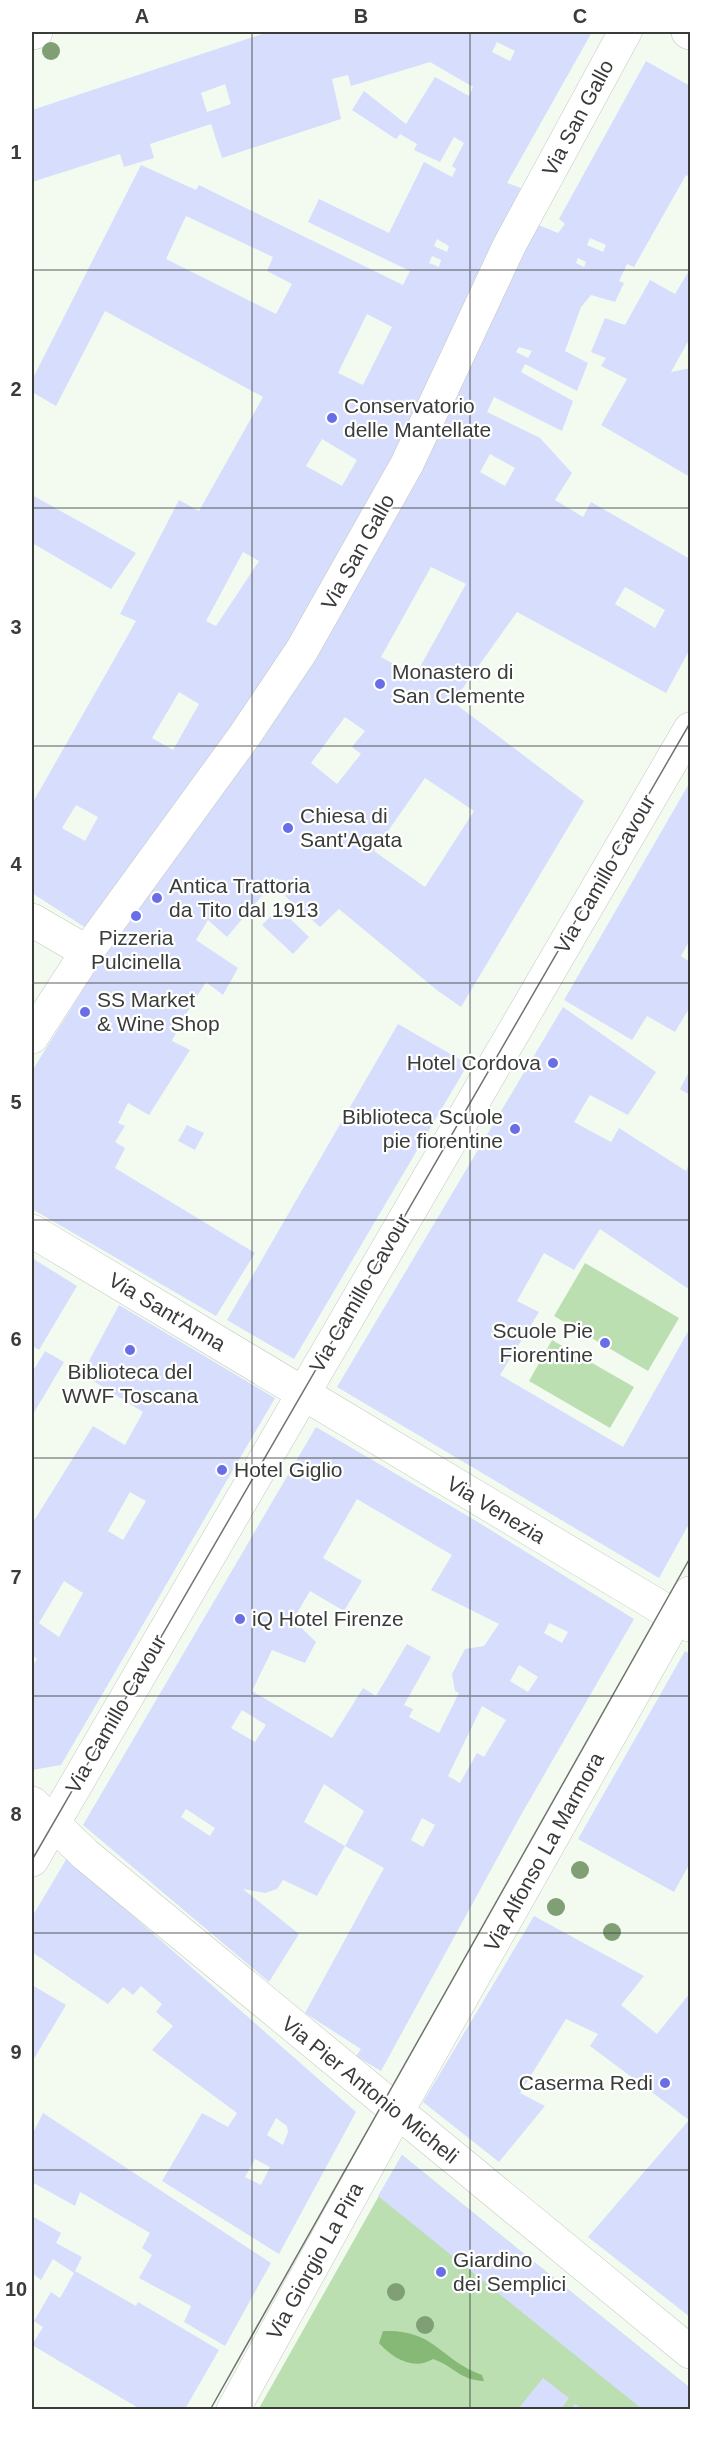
<svg xmlns="http://www.w3.org/2000/svg" width="722" height="2441" font-family="Helvetica,sans-serif">
	<style>
		.green { fill: #bbdfb1 }
		.water { fill: #86b976 }
		.building { fill: #d7ddfc; fill-rule: evenodd }
		.lines { fill: none; stroke-linecap: round; stroke-linejoin: round }
		.minor-casing { stroke: #c2c9c0; stroke-width: 34 }
		.primary-casing { stroke: #c2c9c0; stroke-width: 34 }
		.minor { stroke: #fff; stroke-width: 33 }
		.primary { stroke: #fff; stroke-width: 33 }
		.tram { stroke: #70746f; stroke-width: 1.5 }
		.tree { fill: #809f75 }
		.grid { fill: none; stroke: #393c38; stroke-width: 1.5; stroke-opacity: 0.55 }
		.poi-dot { fill: #696ee7; stroke: #fff; stroke-width: 2 }
		.labels { text-anchor: middle; stroke-width: 4.5; stroke-linejoin: round; paint-order: stroke }
		.street-label { font-size: 21px; fill: #393c38; stroke: #fff }
		.poi-label { font-size: 21px; fill: #393c38; stroke: #fff; text-anchor: start }
		.neatline { fill: none; stroke: #393c38; stroke-width: 2 }
		.grid-label { font-size: 20px; text-anchor: middle; font-weight: bold; fill: #393c38 }
	</style>
	<rect width="100%" height="100%" fill="#f3fbf1"/>
	<!-- green -->
	<path class="green" d="M585,1263L679,1318L648,1371L554,1316Z
		M552,1340L634,1387L610,1428L529,1381Z
		M402,2155L690,2388V2410H258Z"/>
	<!-- water -->
	<path class="water" d="M383,2331C435,2329 439,2359 482,2375L484,2381C459,2380 454,2366 433,2359C414,2371 392,2358 379,2343Z"/>
	<!-- building -->
	<path class="building" d="M268,32H592L507,183L521,188L443,359L395,453L299,629L221,744L86,928L32,893V804L136,621L120,614L179,500L199,511L263,397L105,311L56,406L32,392V380L141,165L196,190L199,185L403,285L410,271L308,222L319,199L389,233L424,162L452,177L456,169L452,166L464,143L454,137L440,162L414,150L417,144L400,134L396,139L352,110L364,91L406,124L435,77L469,96L473,87L430,62L351,86L348,75L332,79L341,119L222,158L211,124L150,144L154,158L124,167L120,154L32,182V110ZM497,42L515,51L510,61L492,52ZM225,84L231,104L207,112L201,93ZM186,216L273,257L267,271L292,284L276,314L166,259ZM437,239L449,246L447,252L434,246ZM432,256L441,260L439,267L429,263ZM367,314L392,327L363,385L338,373ZM322,439L357,460L342,486L306,466ZM243,552L259,561L216,626L206,621ZM179,692L199,704L173,750L152,738ZM76,805L98,817L85,841L62,828Z
		M646,61L690,86V177L686,175L634,267L627,264L619,281L624,283L615,302L591,295L581,307L565,351L588,363L577,391L525,364L521,372L573,401L562,431L494,397L487,412L540,438L572,473L555,500L583,517L591,502L690,559V649L666,693L517,612L453,702L584,801L461,1007L438,991L339,909L320,927L285,896L290,890L277,878L227,937L208,920L196,940L238,968L223,995L206,982L181,1022L172,1041L190,1050L149,1115L128,1103L118,1123L125,1126L115,1142L125,1148L115,1168L255,1253L216,1316L32,1209V1071L109,948L218,797L250,756L347,600L536,224L558,233L565,224L559,219ZM590,238L606,245L603,252L587,245ZM578,258L586,262L584,267L576,263ZM519,347L532,351L528,358L516,352ZM490,454L515,468L505,486L480,472ZM431,567L466,584L415,676L381,657ZM625,587L665,610L655,628L615,604ZM345,717L365,731L352,747L361,754L337,784L311,763ZM425,778L474,811L425,887L374,851Z
		M690,269V338L671,372L690,368V477L601,425L627,379L601,366L606,358L591,352L605,318L625,325L650,280L675,294Z
		M32,495L136,553L111,589L34,544L32,548Z
		M690,782V940L681,956L690,962V1007L675,1032L647,1016L632,1040L564,1000Z
		M279,908L309,937L293,954L262,925Z
		M563,1007L656,1072L628,1115L590,1095L574,1122L611,1142L619,1128L686,1171L690,1163V1290L600,1229L574,1270L544,1253L517,1301L539,1312L500,1375L623,1447L690,1328V1522L659,1578L337,1387Z
		M398,1024L468,1064L294,1359L227,1320Z
		M690,1070V1095L680,1089Z
		M187,1125L204,1133L195,1150L178,1141Z
		M32,1258L77,1286L39,1350L32,1346Z
		M119,1305L275,1398L61,1765L32,1770V1667L37,1659L32,1655V1524L93,1426L125,1445L143,1412L82,1374ZM130,1492L146,1501L123,1540L108,1531ZM64,1581L83,1593L59,1637L39,1623Z
		M45,1351L64,1362L32,1416V1373Z
		M316,1427L473,1519L634,1619L521,1815L381,2071L356,2056L361,2049L305,2013L384,1868L345,1846L364,1811L324,1784L304,1822L345,1846L317,1896L283,1880L277,1889L265,1893L243,1889L299,1934L269,1982L83,1825ZM357,1499L452,1555L431,1590L499,1624L484,1646L465,1649L452,1674L455,1691L459,1693L439,1733L409,1717L413,1709L404,1705L431,1657L407,1644L376,1696L363,1688L332,1738L252,1691L272,1650L305,1663L316,1642L293,1620L310,1591L344,1611L362,1581L323,1558ZM549,1623L568,1632L562,1643L544,1633ZM519,1665L538,1677L528,1692L510,1681ZM482,1706L506,1720L484,1757L477,1753L460,1783L448,1776ZM242,1710L266,1725L255,1742L231,1728ZM186,1809L215,1828L210,1836L181,1817ZM422,1818L435,1825L423,1847L411,1840Z
		M685,1651L690,1654V1863L674,1892L578,1839Z
		M67,1858L356,2112L279,2254L162,2181L202,2113L228,2127L237,2113L152,2050L173,2026L156,2012L162,2004L141,1986L133,1995L123,1987L108,2004L32,1952V1917ZM276,2118L287,2126L288,2132L283,2145L267,2135ZM255,2159L270,2167L261,2185L245,2177Z
		M534,1916L644,1976L621,2005L657,2034L690,1993V2317L588,2237L689,2120L590,2046L598,2034L566,2019L520,2093L545,2106L499,2162L423,2102Z
		M32,1985L66,2005L32,2062Z
		M43,2113L271,2263L225,2346L184,2322L191,2306L139,2278L152,2255L142,2248L150,2233L80,2192L75,2206L32,2182V2135Z
		M402,2155L690,2388V2409H642L378,2196Z
		M32,2216L61,2233L56,2243L82,2257L75,2271L136,2306L138,2302L219,2350L185,2409H140L32,2345L43,2327L34,2321L51,2292L60,2298L74,2273L53,2259L41,2280L32,2273Z
		M543,2378L569,2398L561,2409H518Z
		M575,2404L583,2409H571Z"/>
	<g class="lines">
		<!-- minor casing -->
		<g class="minor-casing">
			<path id="minor" d="M32,920L87,952
				M32,1037L87,952L245,735L302,650L407,464L509,246L625,32
				M32,1231L690,1625
				M32,1803L86,1855L690,2352
				M32,1860L690,729
				M233,2410L397,2112L690,1593"/>
		</g>
		<!-- primary casing -->
		<g class="primary-casing">
			<path id="primary" d="M688,32L690,33
				M32,33L36,32"/>
		</g>
		<!-- minor -->
		<use href="#minor" class="minor"/>
		<!-- primary -->
		<use href="#primary" class="primary"/>
		<!-- tram -->
		<path class="tram" d="M32,1860L690,723
			M210,2410L690,1558"/>
	</g>
	<!-- trees -->
	<g class="tree">
		<circle cx="51" cy="51" r="9"/>
		<circle cx="580" cy="1870" r="9"/>
		<circle cx="556" cy="1907" r="9"/>
		<circle cx="612" cy="1932" r="9"/>
		<circle cx="396" cy="2292" r="9"/>
		<circle cx="425" cy="2325" r="9"/>
	</g>
	<!-- grid -->
	<path class="grid" d="M252,32V2410M470,32V2410M32,270H690M32,508H690M32,746H690M32,983H690M32,1220H690M32,1458H690M32,1696H690M32,1933H690M32,2170H690"/>
	<!-- markers -->
	<g class="poi-dot">
		<circle cx="332" cy="418" r="6"/>
		<circle cx="380" cy="684" r="6"/>
		<circle cx="288" cy="828" r="6"/>
		<circle cx="157" cy="898" r="6"/>
		<circle cx="136" cy="916" r="6"/>
		<circle cx="85" cy="1012" r="6"/>
		<circle cx="553" cy="1063" r="6"/>
		<circle cx="515" cy="1129" r="6"/>
		<circle cx="605" cy="1343" r="6"/>
		<circle cx="130" cy="1350" r="6"/>
		<circle cx="222" cy="1470" r="6"/>
		<circle cx="240" cy="1619" r="6"/>
		<circle cx="665" cy="2083" r="6"/>
		<circle cx="441" cy="2272" r="6"/>
	</g>
	<g class="labels">
		<!-- street labels -->
		<g class="street-label">
			<text transform="translate(578 118) rotate(-62)" y="7">Via San Gallo</text>
			<text transform="translate(358 552) rotate(-61)" y="7">Via San Gallo</text>
			<text transform="translate(605 874) rotate(-60)" y="7">Via Camillo Cavour</text>
			<text transform="translate(360 1293) rotate(-60)" y="7">Via Camillo Cavour</text>
			<text transform="translate(167 1312) rotate(31)" y="7">Via Sant'Anna</text>
			<text transform="translate(496 1510) rotate(31)" y="7">Via Venezia</text>
			<text transform="translate(116 1714) rotate(-60)" y="7">Via Camillo Cavour</text>
			<text transform="translate(544 1852) rotate(-61)" y="7">Via Alfonso La Marmora</text>
			<text transform="translate(370 2090) rotate(39)" y="7">Via Pier Antonio Micheli</text>
			<text transform="translate(315 2261) rotate(-61)" y="7">Via Giorgio La Pira</text>
		</g>
		<!-- poi labels -->
		<g class="poi-label">
			<text x="344" y="413">Conservatorio<tspan x="344" dy="24">delle Mantellate</tspan></text>
			<text x="392" y="679">Monastero di<tspan x="392" dy="24">San Clemente</tspan></text>
			<text x="300" y="823">Chiesa di<tspan x="300" dy="24">Sant'Agata</tspan></text>
			<text x="169" y="893">Antica Trattoria<tspan x="169" dy="24">da Tito dal 1913</tspan></text>
			<text x="136" y="945" text-anchor="middle">Pizzeria<tspan x="136" dy="24">Pulcinella</tspan></text>
			<text x="97" y="1007">SS Market<tspan x="97" dy="24">&amp; Wine Shop</tspan></text>
			<text x="541" y="1070" text-anchor="end">Hotel Cordova</text>
			<text x="503" y="1124" text-anchor="end">Biblioteca Scuole<tspan x="503" dy="24">pie fiorentine</tspan></text>
			<text x="593" y="1338" text-anchor="end">Scuole Pie<tspan x="593" dy="24">Fiorentine</tspan></text>
			<text x="130" y="1379" text-anchor="middle">Biblioteca del<tspan x="130" dy="24">WWF Toscana</tspan></text>
			<text x="234" y="1477">Hotel Giglio</text>
			<text x="252" y="1626">iQ Hotel Firenze</text>
			<text x="653" y="2090" text-anchor="end">Caserma Redi</text>
			<text x="453" y="2267">Giardino<tspan x="453" dy="24">dei Semplici</tspan></text>
		</g>
	</g>
	<!-- border -->
	<rect width="722" height="2441" fill="none" stroke="#ffffff" stroke-width="66"/>
	<rect x="33" y="33" width="656" height="2375" class="neatline"/>
	<g class="grid-label">
		<text x="142" y="23">A</text>
		<text x="361" y="23">B</text>
		<text x="580" y="23">C</text>
		<text x="16" y="159">1</text>
		<text x="16" y="396">2</text>
		<text x="16" y="634">3</text>
		<text x="16" y="871">4</text>
		<text x="16" y="1109">5</text>
		<text x="16" y="1346">6</text>
		<text x="16" y="1584">7</text>
		<text x="16" y="1821">8</text>
		<text x="16" y="2059">9</text>
		<text x="16" y="2296">10</text>
	</g>
</svg>
